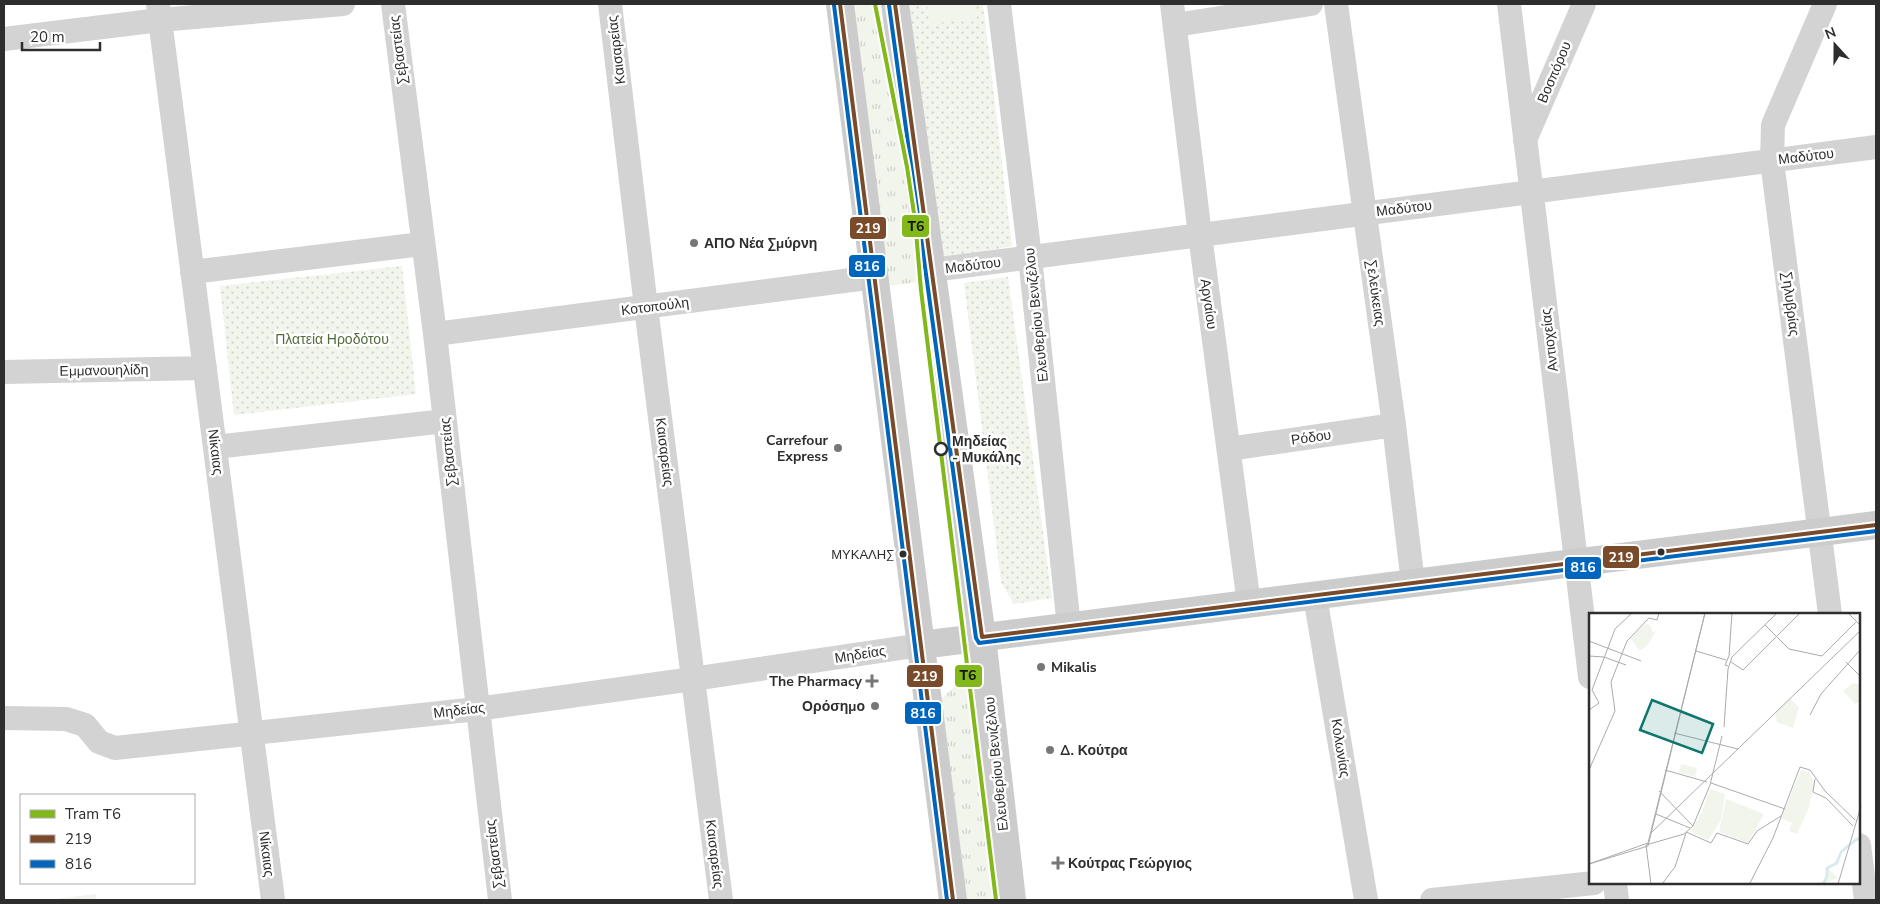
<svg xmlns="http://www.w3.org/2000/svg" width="1880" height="904" font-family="'Nunito Sans',sans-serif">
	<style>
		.grass { fill: url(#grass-tufts) }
		.park { fill: url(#park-dots) }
		.pitch { fill: #f1f5ec }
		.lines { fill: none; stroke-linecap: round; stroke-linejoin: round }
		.street { stroke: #d3d3d3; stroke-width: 24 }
		.secondary { stroke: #ccc; stroke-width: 28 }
		.bus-1-casing { stroke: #fff; stroke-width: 8 }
		.bus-2-casing { stroke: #fff; stroke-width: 8 }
		.bus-1 { stroke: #7a4b2a; stroke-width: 4 }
		.bus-2 { stroke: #0065bd; stroke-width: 4 }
		.tram-1-casing { stroke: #fff; stroke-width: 8 }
		.tram-1 { stroke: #83b81a; stroke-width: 4 }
		.poi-dot { fill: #777; stroke: #fff; stroke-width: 2 }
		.stop-dot { fill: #fff; stroke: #2e2e2e; stroke-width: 2.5 }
		.bus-dot { fill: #2e2e2e; stroke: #fff; stroke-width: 2 }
		.labels { text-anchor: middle; stroke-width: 5; stroke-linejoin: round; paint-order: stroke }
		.bus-label { font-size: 13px; fill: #2e2e2e; stroke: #fff; text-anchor: end }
		.street-label { font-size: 14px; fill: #2e2e2e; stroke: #fff }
		.poi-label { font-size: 14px; font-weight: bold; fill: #2e2e2e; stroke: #fff; text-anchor: start }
		.park-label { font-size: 14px; fill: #546b3b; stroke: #fff }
		.stop-label { font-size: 14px; font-weight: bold; fill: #2e2e2e; stroke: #fff; text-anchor: start }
		.inset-river { fill: none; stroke: #d8e9f2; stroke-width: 2.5 }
		.inset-road { fill: none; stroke: #ababab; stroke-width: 1 }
		.view { fill: #0f766e; fill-opacity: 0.15; stroke: #0f766e; stroke-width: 2.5 }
		.inset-edge { fill: none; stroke: #2e2e2e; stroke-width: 2.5 }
		.line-badge { stroke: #fff; stroke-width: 2 }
		.badge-label { font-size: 14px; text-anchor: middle; font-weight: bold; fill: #fff }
		.pale-badge-label { font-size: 14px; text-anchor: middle; font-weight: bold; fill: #111 }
	</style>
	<defs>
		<pattern id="grass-tufts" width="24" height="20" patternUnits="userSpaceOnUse" patternTransform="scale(1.25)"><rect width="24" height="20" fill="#f1f5ec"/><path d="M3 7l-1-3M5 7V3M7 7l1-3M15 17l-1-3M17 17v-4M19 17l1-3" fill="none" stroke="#cfd2cb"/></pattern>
		<pattern id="park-dots" width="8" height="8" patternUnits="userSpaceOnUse" patternTransform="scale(1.25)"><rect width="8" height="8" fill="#f1f5ec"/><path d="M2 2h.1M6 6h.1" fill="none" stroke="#cfd2cb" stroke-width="1.8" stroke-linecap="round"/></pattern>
	</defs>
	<rect width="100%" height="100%" fill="#fff"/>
	<!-- grass -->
	<path class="grass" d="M843,4H879L911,166L926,281L880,287Z
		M974,668L1000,900H963L938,702Z"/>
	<!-- park -->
	<path class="park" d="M903,4H983L1012,246L941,261Z
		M402,266L416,394L234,415L220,286Z
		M1008,277L1052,598L1014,604L1001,582L964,283Z"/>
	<!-- pitch -->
	<path class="pitch" d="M927,4H976L977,18L929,24Z
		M96,894V900H47Z"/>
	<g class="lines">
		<!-- street -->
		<path class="street" d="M158,4L273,900
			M393,4L435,334L500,900
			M610,4L646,307L721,900
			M999,4L1030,257L1069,627
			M1172,4L1200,235L1249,604
			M1336,4L1394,425L1413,583
			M1509,4L1590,677
			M1825,4L1773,125L1772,161L1830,614
			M1175,25L1311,4
			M4,39L160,20L343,4
			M1525,140L1584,4
			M932,270L1876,147
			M192,272L422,244
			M435,334L875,277
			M4,372L205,368
			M215,447L445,421
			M1229,449L1394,425
			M1315,596L1366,900
			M4,718L66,719L85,725L99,742L115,748L477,709L693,679L921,645
			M1859,845L1866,900
			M1615,883L1617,900
			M1432,900L1594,883"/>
		<!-- secondary -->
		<path class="secondary" d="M840,4L953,900
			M895,4L982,637L1012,900
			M921,645L1876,525"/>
		<!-- bus-1 casing -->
		<g class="bus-1-casing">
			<path id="bus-1" d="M840,4L953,900
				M895,4L982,637L1876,525"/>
		</g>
		<!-- bus-2 casing -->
		<g class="bus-2-casing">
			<path id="bus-2" d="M834,5L947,900
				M889,5L976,638L979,643L1876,531"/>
		</g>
		<!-- bus-1 -->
		<use href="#bus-1" class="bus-1"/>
		<!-- bus-2 -->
		<use href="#bus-2" class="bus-2"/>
		<!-- tram-1 casing -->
		<g class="tram-1-casing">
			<path id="tram-1" d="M875,4L907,167L915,220L921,290L996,900"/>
		</g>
		<!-- tram-1 -->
		<use href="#tram-1" class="tram-1"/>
	</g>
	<!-- markers -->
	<g class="poi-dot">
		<circle cx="694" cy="243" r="5"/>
		<circle cx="838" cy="448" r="5"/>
		<circle cx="1041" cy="667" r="5"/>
		<path d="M869.5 673.5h5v5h5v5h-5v5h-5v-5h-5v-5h5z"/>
		<circle cx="875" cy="706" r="5"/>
		<circle cx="1050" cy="750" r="5"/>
		<path d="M1055.5 855.5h5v5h5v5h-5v5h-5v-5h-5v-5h5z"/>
	</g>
	<circle class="stop-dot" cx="941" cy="449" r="6"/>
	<g class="bus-dot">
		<circle cx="1661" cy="552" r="4.5"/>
		<circle cx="903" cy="554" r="4.5"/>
	</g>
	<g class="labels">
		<!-- bus labels -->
		<g class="bus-label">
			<text x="894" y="559">ΜΥΚΑΛΗΣ</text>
		</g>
		<!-- street labels -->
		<g class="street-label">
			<text transform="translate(398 50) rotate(-97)" y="5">Σεβαστείας</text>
			<text transform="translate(616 50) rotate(-97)" y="5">Καισαρείας</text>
			<text transform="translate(1554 72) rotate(-67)" y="5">Βοσπόρου</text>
			<text transform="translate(1806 156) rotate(-7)" y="5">Μαδύτου</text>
			<text transform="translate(1404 208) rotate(-7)" y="5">Μαδύτου</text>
			<text transform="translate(973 265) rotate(-7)" y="5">Μαδύτου</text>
			<text transform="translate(1376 293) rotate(82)" y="5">Σελεύκειας</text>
			<text transform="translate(1209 304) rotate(82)" y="5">Αργαίου</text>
			<text transform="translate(1791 304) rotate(83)" y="5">Σηλυβρίας</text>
			<text transform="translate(655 306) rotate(-7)" y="5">Κοτοπούλη</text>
			<text transform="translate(1036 315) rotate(-96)" y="5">Ελευθερίου Βενιζέλου</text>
			<text transform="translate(1549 340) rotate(-97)" y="5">Αντιοχείας</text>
			<text transform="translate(104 370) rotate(-1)" y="5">Εμμανουηλίδη</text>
			<text transform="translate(1311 437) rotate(-8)" y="5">Ρόδου</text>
			<text transform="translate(216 452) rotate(83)" y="5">Νίκαιας</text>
			<text transform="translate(448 452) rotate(-96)" y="5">Σεβαστείας</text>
			<text transform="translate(665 452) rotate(83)" y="5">Καισαρείας</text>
			<text transform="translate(860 654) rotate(-9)" y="5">Μηδείας</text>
			<text transform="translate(459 710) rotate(-7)" y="5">Μηδείας</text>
			<text transform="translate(1341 748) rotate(81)" y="5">Κολωνίας</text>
			<text transform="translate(996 764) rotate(-96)" y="5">Ελευθερίου Βενιζέλου</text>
			<text transform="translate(267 854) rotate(83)" y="5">Νίκαιας</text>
			<text transform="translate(494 854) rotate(-97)" y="5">Σεβαστείας</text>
			<text transform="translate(715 854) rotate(83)" y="5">Καισαρείας</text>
		</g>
		<!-- poi labels -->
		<g class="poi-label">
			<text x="704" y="248">ΑΠΟ Νέα Σμύρνη</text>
			<text x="828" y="445" text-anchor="end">Carrefour<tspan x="828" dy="16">Express</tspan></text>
			<text x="1051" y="672">Mikalis</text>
			<text x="862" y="686" text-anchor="end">The Pharmacy</text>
			<text x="865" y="711" text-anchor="end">Ορόσημο</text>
			<text x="1060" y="755">Δ. Κούτρα</text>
			<text x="1068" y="868">Κούτρας Γεώργιος</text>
		</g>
		<!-- park labels -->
		<g class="park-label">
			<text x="332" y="344">Πλατεία Ηροδότου</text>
		</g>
		<!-- stop labels -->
		<g class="stop-label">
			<text x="952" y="446">Μηδείας<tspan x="952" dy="16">- Μυκάλης</tspan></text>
		</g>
	</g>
	<!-- overview -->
	<g transform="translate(1589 613)">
		<rect width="271" height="271" fill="#fff"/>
		<path d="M201,86L210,94L204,115L188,109L186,100Z" fill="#f1f5ec"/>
		<path d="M264,70L271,71V89L266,91L254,78ZM121,176L136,181L132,207L119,227L102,219L112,200L116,201L113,199ZM137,186L175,201L159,230L130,219Z" fill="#f1f5ec"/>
		<path d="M92,151L108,155L106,164L90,160ZM212,157L220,159L226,171L219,197L208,221L200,218L203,210L192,205ZM271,222V230L269,227L259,234L251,242L249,251L240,256L248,264L246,266L232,271L236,264L237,254L245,250L255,234Z" fill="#f1f5ec"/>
		<path d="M56,11L61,12L64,20L68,17L57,34L50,37L41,25Z" fill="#f1f5ec"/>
		<path class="inset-river" d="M234,271L238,264V255L248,250L252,239L268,226L272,227"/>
		<path class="inset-road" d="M259,0L272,13M176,12L200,36L233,43M0,28L52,48M107,38L137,47M0,43L15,44L37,52M233,43L267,9M142,49L154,57L211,0M257,49L272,64M139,53L136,52L140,43L143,0M0,97L10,90L3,77L26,16L43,0M221,102L232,81L272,36M135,114L139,56L143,44L188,0M85,120L149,136M0,157L26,98L22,69L38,28L60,5L68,7L70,0M76,157L118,169M226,166L224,179L237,185L264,213M122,170L196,196M70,178L104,213M67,201L101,215M97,219L122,230L128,220L159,231L168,218L192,203M62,220L272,17M0,251L59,233L116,0M0,251L59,230L116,0M161,270L184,225L211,154L221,157L236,178L266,207M62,271L57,232L95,221L104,213L121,172L133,123M73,271L86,254L97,220M249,271L272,193"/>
		<path class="view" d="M63,87L124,111L113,140L51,117Z"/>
		<rect width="271" height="271" class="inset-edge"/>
	</g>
	<g class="line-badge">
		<rect x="901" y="214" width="29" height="24" rx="5" fill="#83b81a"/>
		<rect x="849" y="216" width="38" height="24" rx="5" fill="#7a4b2a"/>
		<rect x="848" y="254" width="38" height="24" rx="5" fill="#0065bd"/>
		<rect x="1602" y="545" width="38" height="24" rx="5" fill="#7a4b2a"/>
		<rect x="1564" y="556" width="38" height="24" rx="5" fill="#0065bd"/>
		<rect x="954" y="664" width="29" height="24" rx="5" fill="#83b81a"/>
		<rect x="906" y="664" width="38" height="24" rx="5" fill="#7a4b2a"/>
		<rect x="904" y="701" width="38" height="24" rx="5" fill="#0065bd"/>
	</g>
	<g class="badge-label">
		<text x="868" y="233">219</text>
		<text x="867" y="271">816</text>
		<text x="1621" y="562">219</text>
		<text x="1583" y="572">816</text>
		<text x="925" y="681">219</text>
		<text x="923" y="718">816</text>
	</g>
	<g class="pale-badge-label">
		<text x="916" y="231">Τ6</text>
		<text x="968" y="680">Τ6</text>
	</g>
	<!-- border -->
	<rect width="1880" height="904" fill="none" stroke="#2e2e2e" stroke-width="10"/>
	<!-- legend -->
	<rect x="20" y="794" width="175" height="90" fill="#ffffff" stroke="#ababab"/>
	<rect x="30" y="810" width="25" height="8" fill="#83b81a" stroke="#ababab"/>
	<text x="65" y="819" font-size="15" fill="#2e2e2e">Tram Τ6</text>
	<rect x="30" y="835" width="25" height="8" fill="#7a4b2a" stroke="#ababab"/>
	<text x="65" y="844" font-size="15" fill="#2e2e2e">219</text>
	<rect x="30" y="860" width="25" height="8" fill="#0065bd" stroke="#ababab"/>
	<text x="65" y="869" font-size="15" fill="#2e2e2e">816</text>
	<!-- north arrow -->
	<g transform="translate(1835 45) rotate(339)" stroke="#ffffff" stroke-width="4" paint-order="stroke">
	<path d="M0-4L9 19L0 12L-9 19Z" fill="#2e2e2e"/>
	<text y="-8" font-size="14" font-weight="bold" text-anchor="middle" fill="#2e2e2e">N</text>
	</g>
	<!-- scale -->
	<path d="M22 42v8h78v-8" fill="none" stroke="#2e2e2e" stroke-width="2.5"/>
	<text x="30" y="42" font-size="15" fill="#2e2e2e" stroke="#ffffff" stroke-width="4" paint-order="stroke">20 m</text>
</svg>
